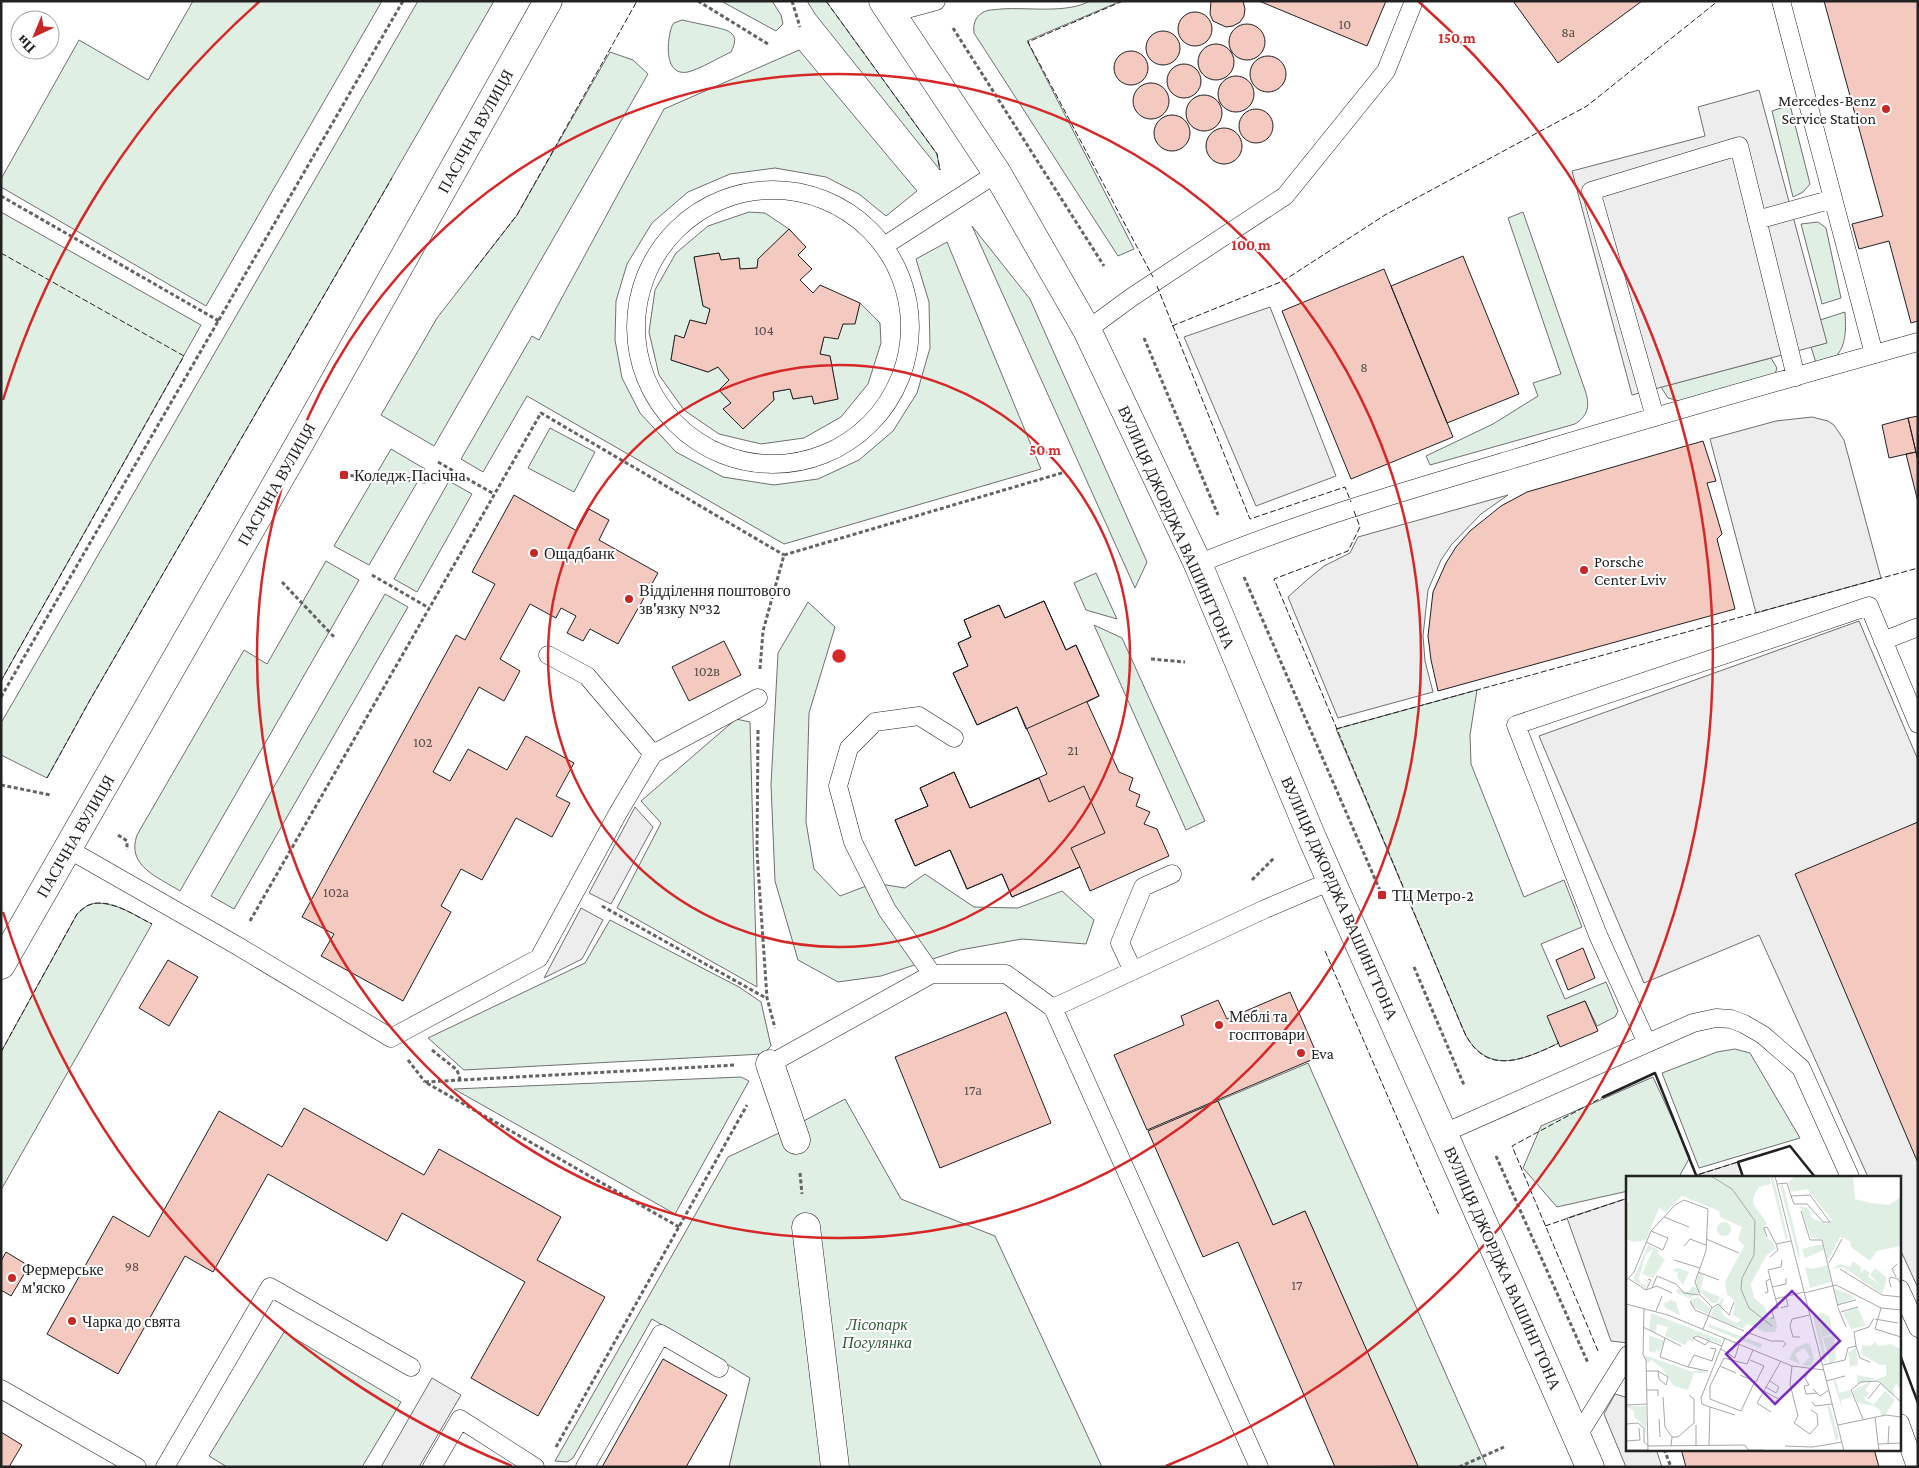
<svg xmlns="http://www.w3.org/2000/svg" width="1919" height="1468" font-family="'Crimson Pro',serif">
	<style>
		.green { fill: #e0efe3; stroke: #6f6f6f }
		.parking { fill: #ededed; stroke: #6f6f6f }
		.building { fill: #f3c9c0; stroke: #222 }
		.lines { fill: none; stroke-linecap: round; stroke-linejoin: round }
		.lane-casing { stroke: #222; stroke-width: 19 }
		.street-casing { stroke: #222; stroke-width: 29 }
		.secondary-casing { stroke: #222; stroke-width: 29 }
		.path { stroke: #646464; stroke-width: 3; stroke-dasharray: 4 2.5; stroke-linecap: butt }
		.lane { stroke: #fff; stroke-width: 18 }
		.street { stroke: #fff; stroke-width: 28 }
		.secondary { stroke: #fff; stroke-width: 28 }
		.fence { stroke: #222; stroke-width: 1; stroke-dasharray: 6 2.5; stroke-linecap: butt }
		.wall { stroke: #222; stroke-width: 2.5 }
		.ring { fill: none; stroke: #d62828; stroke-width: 2.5 }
		.poi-dot { fill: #c62828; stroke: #fff; stroke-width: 2 }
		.labels { text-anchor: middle; stroke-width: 4; stroke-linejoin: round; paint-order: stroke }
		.number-label { font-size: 14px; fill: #564c4a }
		.poi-label { font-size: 16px; fill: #222; stroke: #fff; text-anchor: start }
		.street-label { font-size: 16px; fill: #222; stroke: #fff }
		.park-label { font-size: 16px; font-style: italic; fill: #2f5e38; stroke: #fff }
		.inset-road { fill: none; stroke: #a7a7a7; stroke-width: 1 }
		.view { fill: #7b2cbf; fill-opacity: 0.15; stroke: #7b2cbf; stroke-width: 2.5 }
		.inset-edge { fill: none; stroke: #222; stroke-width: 2.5 }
		.centre { fill: #d62828; stroke: #fff; stroke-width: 2.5 }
		.ring-label { font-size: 15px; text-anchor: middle; font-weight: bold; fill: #d62828; stroke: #fff; stroke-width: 4; stroke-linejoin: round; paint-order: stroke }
	</style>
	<rect width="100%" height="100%" fill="#fff"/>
	<!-- green -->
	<path class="green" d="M193,1H382L206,306L1,187V179L79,40L148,80Z
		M418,1H494L90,700L47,778L1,755V723Z
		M721,1H772L781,15L783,24L776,31Z
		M807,1H826L937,154L940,170L815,14Z
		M1090,1H1121L1027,41L1134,249L1118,256L974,33C973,25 975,17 982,13C988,9 995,10 1001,9C1028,7 1066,14 1090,1Z
		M682,20C691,22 700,24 710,26C726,30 742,31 731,52C718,58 702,68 688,72C663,77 667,39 672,26L674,23Z
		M799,50L917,191L886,216L859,194L826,177L775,168L730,174L688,192L652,223L627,264L616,301L615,340L622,378L640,413L676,452L723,477L774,485L818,479L859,460L893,431L917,393L930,348L929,302L916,259L947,242L1041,469L784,544L527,396L483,472L461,459L532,336L539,340L664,109Z
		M610,52L633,60L648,74L434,446L381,415L437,318L517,215Z
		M1790,105L1810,184L1803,192L1793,197L1772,111Z
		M1,212L201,325L1,681Z
		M749,212L765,213L789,229L759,259L757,268L740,269L739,258L721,260L719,253L694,257L703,306L710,309L706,324L690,320L684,338L675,336L671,360L708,372L718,367L729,380L719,390L731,403L723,409L743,429L774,400L773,392L790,389L793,399L812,396L814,404L838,399L830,356L820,354L824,337L843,324L855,323L860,303L880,323L881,343L868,384L841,417L804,438L761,444L719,434L684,410L659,375L649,332L655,290L676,253L708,226Z
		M1523,212L1586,393C1590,408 1587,416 1575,424L1430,465L1426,456L1493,424L1538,396L1533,383L1561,374L1508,218Z
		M1818,222L1826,228L1841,298L1822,304L1801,224Z
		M972,226L1030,299L1147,562L1135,588Z
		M1845,312C1846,328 1847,348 1833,359C1829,362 1822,364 1817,366L1811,347L1826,343L1820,320Z
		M1771,358L1777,368L1774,377L1683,402L1668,398L1661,387Z
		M550,428L595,452L574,492L528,468Z
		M391,449L425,469L369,565L334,546Z
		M449,481L472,494L417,592L394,579Z
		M326,561L359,580L180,891C158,877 126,866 137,835L244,650L267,664Z
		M1096,573L1117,619L1086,610L1074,583Z
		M385,594L408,607L234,909L211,896Z
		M808,602L835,627L809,713L806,822L814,869L840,896L874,883L905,888L925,874L974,907L1018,908L1062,891L1094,920L1086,944L1022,939L960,950L881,976L838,982L798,960L775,881L771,785L778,653Z
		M1094,625L1122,638L1205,821L1186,830Z
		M1477,690L1470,735L1471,764L1524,897L1564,880L1582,927L1541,944L1565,999L1606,982L1618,1011L1615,1017L1597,1026L1585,1001L1548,1016L1559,1043C1525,1059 1490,1076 1466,1036L1336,729Z
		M736,719L750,722L757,987L617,908L661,823L641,801Z
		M95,903C117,903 133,914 152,924L1,1190V1052L77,914L88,905Z
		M610,920L739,987L761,1002L771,1046L763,1054L464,1070L428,1038L585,963Z
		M1735,1049L1750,1053L1800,1138L1699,1168L1662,1073L1717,1052Z
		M1308,1063L1487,1467H1418L1305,1211L1273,1225L1218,1101Z
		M741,1077L749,1081L675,1214L454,1089Z
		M1653,1077L1690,1157L1679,1177H1628V1191L1557,1207L1523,1168L1541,1126Z
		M845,1099L901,1199L995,1236L1102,1467H729L750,1378L652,1319L573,1458L567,1462L555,1461L728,1157L798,1124Z
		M284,1332L401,1402L362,1467H227L209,1456Z"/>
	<!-- parking -->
	<path class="parking" d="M1759,90L1827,343L1632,395L1572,171L1705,136L1698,107Z
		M1270,307L1336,476L1256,506L1184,337Z
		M1812,417L1828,421L1834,425L1844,440L1881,578L1756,613L1710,439L1776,421Z
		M1508,495L1481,514L1452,544L1441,560L1428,590L1423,636L1425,661L1433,692L1338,718L1288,597L1308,579L1324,566L1350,553L1358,537Z
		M1859,621L1918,760V1288L1900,1249V1177H1868L1759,935L1644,983L1539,736Z
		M635,807L653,827L611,904L589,893Z
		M581,908L603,920L582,959L544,978Z
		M1738,1162L1743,1177H1691L1696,1175Z
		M1628,1198V1343L1611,1341L1567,1218Z
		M432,1378L461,1395L419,1467H381Z
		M1615,1394L1628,1398V1449H1656L1662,1467H1626L1604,1414Z"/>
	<!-- building -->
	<path class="building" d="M1243,1L1245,9L1244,16L1240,22L1233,26L1226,27L1213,21L1210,14L1211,1Z
		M1259,1H1386L1367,46Z
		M1513,1H1642L1558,63Z
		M1824,1H1918V321L1911,323L1889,241L1859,249L1852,224L1883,216Z
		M1178 29a17 17 0 1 1 34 0a17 17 0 1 1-34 0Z
		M1229 42a18 18 0 1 1 36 0a18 18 0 1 1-36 0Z
		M1146 48a17 17 0 1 1 34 0a17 17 0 1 1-34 0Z
		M1198 62a18 18 0 1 1 36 0a18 18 0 1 1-36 0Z
		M1114 68a17 17 0 1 1 34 0a17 17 0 1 1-34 0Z
		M1250 74a18 18 0 1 1 36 0a18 18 0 1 1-36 0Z
		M1167 81a17 17 0 1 1 34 0a17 17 0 1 1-34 0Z
		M1218 94a18 18 0 1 1 36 0a18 18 0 1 1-36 0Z
		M1133 101a18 18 0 1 1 36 0a18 18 0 1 1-36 0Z
		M1186 113a18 18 0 1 1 36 0a18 18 0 1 1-36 0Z
		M1239 126a17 17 0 1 1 34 0a17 17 0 1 1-34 0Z
		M1154 133a18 18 0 1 1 36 0a18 18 0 1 1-36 0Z
		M1206 146a18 18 0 1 1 36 0a18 18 0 1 1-36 0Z
		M789,229L806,247L798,255L812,269L800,280L813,293L820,285L860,303L855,324H843L838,339L824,337L820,354L830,356L838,399L814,404L812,396L793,399L790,389L773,392L774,400L743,429L723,409L731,403L719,390L729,380L718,367L708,372L671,360L675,335L684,338L690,320L706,324L710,309L703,306L694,257L719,253L721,260L739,258L740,269L757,268L758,259Z
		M1463,256L1519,394L1447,423L1391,286Z
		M1384,269L1453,437L1351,479L1282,311Z
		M1918,416V461L1908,418Z
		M1908,418L1916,452L1889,458L1882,425Z
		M1703,441L1716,481L1707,483L1722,534L1717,539L1735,609L1438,691L1431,660L1428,636L1433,592L1446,563L1456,547L1470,531L1501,506L1527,492Z
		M1916,452L1918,461V502L1906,454Z
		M514,495L577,531L589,509L609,520L599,540L658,573L618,644L590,629L583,641L567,633L576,616L561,608L556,618L530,604L500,659L520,671L504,701L479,687L433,772L450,781L468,749L507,770L526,736L574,763L556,796L570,803L552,837L516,818L482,880L461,869L441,906L451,912L403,1001L321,956L334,934L302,917L456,635L465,640L495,584L472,572Z
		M1044,601L1066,650L1076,645L1099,696L1026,729L1017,707L977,725L953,673L968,666L958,643L971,637L964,620L999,605L1005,618Z
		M1044,601L1066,650L1076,645L1099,696L1087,702L1119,772L1133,778L1129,790L1140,795L1136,806L1150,812L1144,824L1157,829L1169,856L1090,891L1080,867L1012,897L1002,874L967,889L950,850L915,866L895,820L928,806L920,788L954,772L970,808L1047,774L1017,707L977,725L953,673L968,666L958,643L971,637L964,620L999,605L1005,618Z
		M724,641L741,675L689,701L672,667Z
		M954,772L970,808L1039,778L1049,802L1084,786L1105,833L1071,848L1080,867L1012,897L1002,874L967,889L950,850L915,866L895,820L928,806L920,788Z
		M1918,822V1163L1795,874Z
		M1583,948L1595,978L1568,990L1556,960Z
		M168,960L198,977L169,1026L139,1008Z
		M1290,992L1318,1057L1147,1130L1114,1055L1184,1025L1181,1016L1218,1000L1227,1019Z
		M1585,1001L1598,1031L1560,1047L1547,1016Z
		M1006,1012L1051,1123L940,1168L895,1057Z
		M1218,1101L1273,1225L1305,1211L1418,1466L1335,1467L1238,1242L1203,1257L1148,1131Z
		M304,1108L424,1175L439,1149L561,1217L537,1260L605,1297L538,1416L471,1378L525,1282L402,1213L387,1241L268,1174L213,1272L185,1256L118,1374L47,1334L113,1216L149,1237L219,1111L282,1147Z
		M6,1252L29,1266L11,1296L1,1290V1261Z
		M663,1359L727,1395L686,1467H602Z
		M1,1432L22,1445L9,1467H1Z
		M1681,1449H1874L1879,1467H1686Z"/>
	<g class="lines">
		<!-- lane casing -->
		<g class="lane-casing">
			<path id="lane" d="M1781,1L1874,354
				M892,13L936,1
				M636 327a137 137 0 1 1 274 0a137 137 0 1 1-274 0Z
				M1757,220L1833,199
				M884,246L997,173
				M1087,330L1132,297L1285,196L1386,71L1414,1
				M1655,417L1591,191L1739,146L1796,377
				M1198,564C1299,522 1405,491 1510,460C1646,419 1782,380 1918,342
				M1883,641L1918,627
				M954,738L919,716L875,722L849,748L838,786L853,842L887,910L932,974H1006L1053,1008L1259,1467
				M653,754L758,698
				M68,849L236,945L391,1038L539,958L618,813L653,754L587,676L548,655
				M1133,971L1120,943L1143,887L1172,874
				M1053,1008L1265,909L1331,881
				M1647,1043L1598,935L1516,725L1869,606L1918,724
				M770,1064L932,974
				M1444,1133L1693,1023L1716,1018L1731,1019L1744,1024L1763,1035L1801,1068L1850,1177
				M1900,1289L1918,1328
				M1,1389L137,1467
				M1900,1423L1916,1467
				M1577,1437L1628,1355
				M165,1467L270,1287L411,1367
				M432,1467L460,1419L535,1467
				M585,1467L661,1334L719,1368"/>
		</g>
		<!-- street casing -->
		<g class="street-casing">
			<path id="street" d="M770,1064L796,1140
				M806,1227L835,1467"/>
		</g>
		<!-- secondary casing -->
		<g class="secondary-casing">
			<path id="secondary" d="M883,1L997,173L1087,330L1198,564L1313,840L1480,1216L1590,1467
				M1,965L297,448L548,1"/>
		</g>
		<!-- path -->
		<path class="path" d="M698,1L768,44
			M792,1L800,27
			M953,28L1104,266
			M1,196L219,321
			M1144,338L1218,515
			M438,462L494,494
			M344,475L426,482
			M372,575L429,608
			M1244,577L1382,895
			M282,582L335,638
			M1151,659L1185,662
			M760,669L763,631L784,555L1065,472
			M1,697L403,1
			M758,730L757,852L767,998L775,1028
			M1,785L51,795
			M118,835L127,841V850
			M1252,880L1274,858
			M602,906L766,998
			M250,921L541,413L784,555
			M1414,967L1464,1085
			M432,1050L457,1070L460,1079
			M408,1060L425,1082
			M1496,1156L1588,1363
			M800,1173L802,1194
			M679,1227L425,1082L736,1065
			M556,1447L747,1105
			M1664,1449L1671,1467
			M1459,1467L1504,1447"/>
		<!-- lane -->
		<use href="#lane" class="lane"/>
		<!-- street -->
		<use href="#street" class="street"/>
		<!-- secondary -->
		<use href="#secondary" class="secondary"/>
		<!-- fence -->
		<path class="fence" d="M826,1L937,154L940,170
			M1123,1L1028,42L1153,277
			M1,253L184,356L1,681
			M475,269L517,215L637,1
			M1157,286L1250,519L1345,487L1351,502
			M1172,326L1283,281L1385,215L1587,106L1718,1
			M1354,511L1360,527L1348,551L1274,579L1462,1027C1483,1077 1519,1062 1559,1043L1557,1041
			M1336,729L1918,568
			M47,778L90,700L392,178
			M1325,951L1439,1215
			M1,1052L77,914C99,889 129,913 152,924
			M1691,1177L1738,1162
			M1545,1226L1628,1198
			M1598,1351L1512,1146L1603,1097"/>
		<!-- wall -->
		<path class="wall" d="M1603,1097L1655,1073L1696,1175
			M1743,1177L1738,1162L1790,1146L1815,1177
			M1900,1355L1918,1403"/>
	</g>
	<!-- distance rings -->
	<g class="ring">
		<circle cx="839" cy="656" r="291"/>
		<circle cx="839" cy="656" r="582"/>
		<path d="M512 1466A874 874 0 0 1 3 912M3 400A874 874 0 0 1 260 1M1418 1A874 874 0 0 1 1166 1466"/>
	</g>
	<!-- markers -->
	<g class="poi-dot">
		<circle cx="1886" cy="109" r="5"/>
		<rect x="339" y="470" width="10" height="10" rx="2.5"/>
		<circle cx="534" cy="553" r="5"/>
		<circle cx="1584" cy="570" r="5"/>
		<circle cx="629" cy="599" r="5"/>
		<rect x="1377" y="890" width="10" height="10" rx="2.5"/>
		<circle cx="1219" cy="1025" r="5"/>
		<circle cx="1301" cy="1053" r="5"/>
		<circle cx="12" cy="1278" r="5"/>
		<circle cx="72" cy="1321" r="5"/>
	</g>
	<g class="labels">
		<!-- number labels -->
		<g class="number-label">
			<text x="1345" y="29">10</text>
			<text x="1568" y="37">8а</text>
			<text x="764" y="335">104</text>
			<text x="1364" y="372">8</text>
			<text x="707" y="676">102в</text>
			<text x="423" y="747">102</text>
			<text x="1073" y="755">21</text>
			<text x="336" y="897">102а</text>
			<text x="973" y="1095">17а</text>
			<text x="132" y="1271">98</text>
			<text x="1297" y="1290">17</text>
		</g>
		<!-- poi labels -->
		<g class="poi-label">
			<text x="1876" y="106" text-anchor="end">Mercedes-Benz<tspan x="1876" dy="18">Service Station</tspan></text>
			<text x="354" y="481">Коледж-Пасічна</text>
			<text x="544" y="559">Ощадбанк</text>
			<text x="1594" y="567">Porsche<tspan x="1594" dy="18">Center Lviv</tspan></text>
			<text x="639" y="596">Відділення поштового<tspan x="639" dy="18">зв'язку №32</tspan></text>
			<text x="1392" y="901">ТЦ Метро-2</text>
			<text x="1229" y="1022">Меблі та<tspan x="1229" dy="18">госптовари</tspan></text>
			<text x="1311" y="1059">Eva</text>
			<text x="22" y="1275">Фермерське<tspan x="22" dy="18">м'яско</tspan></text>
			<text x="82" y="1327">Чарка до свята</text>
		</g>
		<!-- street labels -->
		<g class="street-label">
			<text transform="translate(475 131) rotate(-61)" y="6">ПАСІЧНА ВУЛИЦЯ</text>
			<text transform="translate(276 484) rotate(-60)" y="6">ПАСІЧНА ВУЛИЦЯ</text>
			<text transform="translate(1177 527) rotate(66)" y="6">ВУЛИЦЯ ДЖОРДЖА ВАШИНГТОНА</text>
			<text transform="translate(75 836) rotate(-60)" y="6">ПАСІЧНА ВУЛИЦЯ</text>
			<text transform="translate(1340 898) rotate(66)" y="6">ВУЛИЦЯ ДЖОРДЖА ВАШИНГТОНА</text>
			<text transform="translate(1503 1268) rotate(66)" y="6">ВУЛИЦЯ ДЖОРДЖА ВАШИНГТОНА</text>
		</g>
		<!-- park labels -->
		<g class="park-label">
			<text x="877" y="1330">Лісопарк<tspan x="877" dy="18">Погулянка</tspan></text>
		</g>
	</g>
	<!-- overview -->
	<g transform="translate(1626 1176)">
		<rect width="275" height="275" fill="#fff"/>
		<path d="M0,0H143L145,8L133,11L127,22L128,29L141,47L138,53L140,62L144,63L150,72L140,80L125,108L128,122L139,131L143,143L148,142L147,134L151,150L149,156H139L121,148L117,153L86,141V136L98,120L95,135L99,141L110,147L115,144L107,139L109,125L101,118L99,106L118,70L112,63L116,51L94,41L93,35L56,20L40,36L33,32L20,64L7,66L0,63V29L3,25ZM144,0H147L162,62L160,64ZM170,0H227L229,23L245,27L263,29L275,21V70L251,75L244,85L225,71L224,65L214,61L202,84L196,63L185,62L174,30L182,32L186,42L200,48L206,44L181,13L165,16L162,6ZM157,8L173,72L174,88L154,9ZM91 53a7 7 0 1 1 14 0a7 7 0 1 1-14 0ZM196,68L198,74L179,82L176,73ZM22,69L33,74L31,77L39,84L27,102L16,98L27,73L20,78L13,102L14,107L20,109L21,106L17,102L23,105L19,112L7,104ZM227,85L236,92L233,98L238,93L244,97L242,100L255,110L244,99L249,92L261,102L256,118L217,91L206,93L214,88L224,91ZM202,89L205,106L184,112L179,91L186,93ZM51,92L63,96L57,109L51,101L52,96L46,95ZM73,97L78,99L75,113L94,121L91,127H86L74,116L64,122L51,117V113L62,116L67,110L73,115L70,106ZM208,112L225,119L229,123L212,128ZM72,121L84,132L82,138L65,130L64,124ZM45,124L50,126L54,139L39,132L38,127ZM232,132L240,150L225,153L217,137ZM25,137L95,164V168L69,159L68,166L62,164L59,169L39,160L42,151L31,148L30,157L23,154ZM197,137L203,140L207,158L196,161L190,139ZM190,139L201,185L198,186L187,140ZM83,148L136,168L134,172L82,151ZM23,159L38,165L33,177L31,173L29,177L23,175ZM208,159L210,184L204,188L197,162ZM183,165L188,183L185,190L176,189L184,181L178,172L169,178L174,188L163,183L169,172L180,167L183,169ZM249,166L253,170L264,168L275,173V213L270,208L267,213L269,221L251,203L231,208V199L250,203L260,200V189H254L235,178L236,169L245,170ZM230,171L232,189L224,191L222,177ZM18,179L67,196L73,193L83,197H68L62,214L54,212L47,209L36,192L25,184L21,188ZM207,204H210L213,217L224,214L226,221L215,224L216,232ZM246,205L239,214L243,217L239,222L234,218L241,225L248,228L259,215L269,224L259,239H255L254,234L248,230L232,227L227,219V214ZM0,230H20L21,267L19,251L8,241V235ZM201,230H204L213,262L210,266Z" fill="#e0efe3"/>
		<path class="inset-road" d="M85,0L106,13L129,45L128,79L116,102L115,113L123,132L146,150M149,0L218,275M192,0H211M151,8L161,7L165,20L168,28H181L197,46H204L184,19L165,20M175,35L184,64H196L212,131M38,41L63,51M141,61L138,52L141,51L150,68L165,65M80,63L113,77M20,66L37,74L42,62L25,55M58,70L64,63L80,69M144,81L152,74L150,68M275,83V99M48,84L74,92M203,87L216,63M214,93L256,119L275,121M72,96L93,104M270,101L266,93L271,88M3,103L20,114L25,104L22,103M0,105L8,96L25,55L49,29L58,24L82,33L80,75L69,106L74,119L86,131L77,153M146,111L160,108V102M265,111L263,104L265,101L272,103L275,108M26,112L31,100L50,108L58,117L73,119M20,114L31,110L46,117M139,117L142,116L140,105L144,103M178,117L210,109L255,132L275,134M149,123L178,116M64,125L69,134L118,155M0,128L42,139L166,190L198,194M211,129L230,124M86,132L92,128L103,139L108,126M155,132L162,130L160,120M212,132L220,151M255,132L249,153L275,161M18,133L17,179L20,184L22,275M30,135L36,120M215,136L232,131M144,142H148L145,133L152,132L142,94L155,91L156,84M249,143L272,147M17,151L55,170M120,156L145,165H157L160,168L157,171M174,161H167L164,150L166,143L184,139M39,162L34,181L62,191L68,179L86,185L90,173L84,172M83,165L79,169L67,162L71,160L83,165L96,170M230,170L228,156L243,151L248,142M95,173L109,182L113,168M127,174L121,188L98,182L84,210V223L115,235L129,205M197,189L219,184L222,172L230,170L234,182L244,186M94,190L110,197M166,190L164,208L172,240L168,247L184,258L192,249L191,238L185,234M62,191L82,195M183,194L179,202L183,209L178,210L180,218L191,217M20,195H32L33,203L40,209L42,201L32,195M114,199L130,206L138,190L124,184M200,205L219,200M140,211L150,217L153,211L144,205M187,213L194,220L203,214M21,214H32V220M138,215L154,224M37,221L39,251L46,261M242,223L255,207M186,226L189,230L206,228M0,229L21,228M84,231L109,239M145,236L131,227L155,185M249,241L253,275M33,243L34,261M237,243L225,214L235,206L252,205L275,226M0,248L12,247L18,252V266L23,270L119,269L122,274H138M70,249V270M212,249L260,239L275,241M0,265L14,264L13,252M253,268L275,267M262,268L263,250M83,269L84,231L76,228L75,222L99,162M45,270L46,261H52L68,247V223L63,219M159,270L187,271L216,266M0,274H22"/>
		<path class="view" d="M166,115L214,165L149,228L100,178Z"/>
		<rect width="275" height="275" class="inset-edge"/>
	</g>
	<circle cx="839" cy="656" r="8" class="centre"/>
	<g class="ring-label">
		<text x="1457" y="43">150 m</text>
		<text x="1251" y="250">100 m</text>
		<text x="1045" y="455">50 m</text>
	</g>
	<!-- border -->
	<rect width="1919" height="1468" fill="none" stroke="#222222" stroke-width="5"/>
	<!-- north arrow -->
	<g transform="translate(35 35) rotate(224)"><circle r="24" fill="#ffffff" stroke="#a7a7a7"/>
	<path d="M0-4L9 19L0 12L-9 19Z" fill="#c62828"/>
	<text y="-8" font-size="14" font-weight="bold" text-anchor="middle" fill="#222222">Пн</text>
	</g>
</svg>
